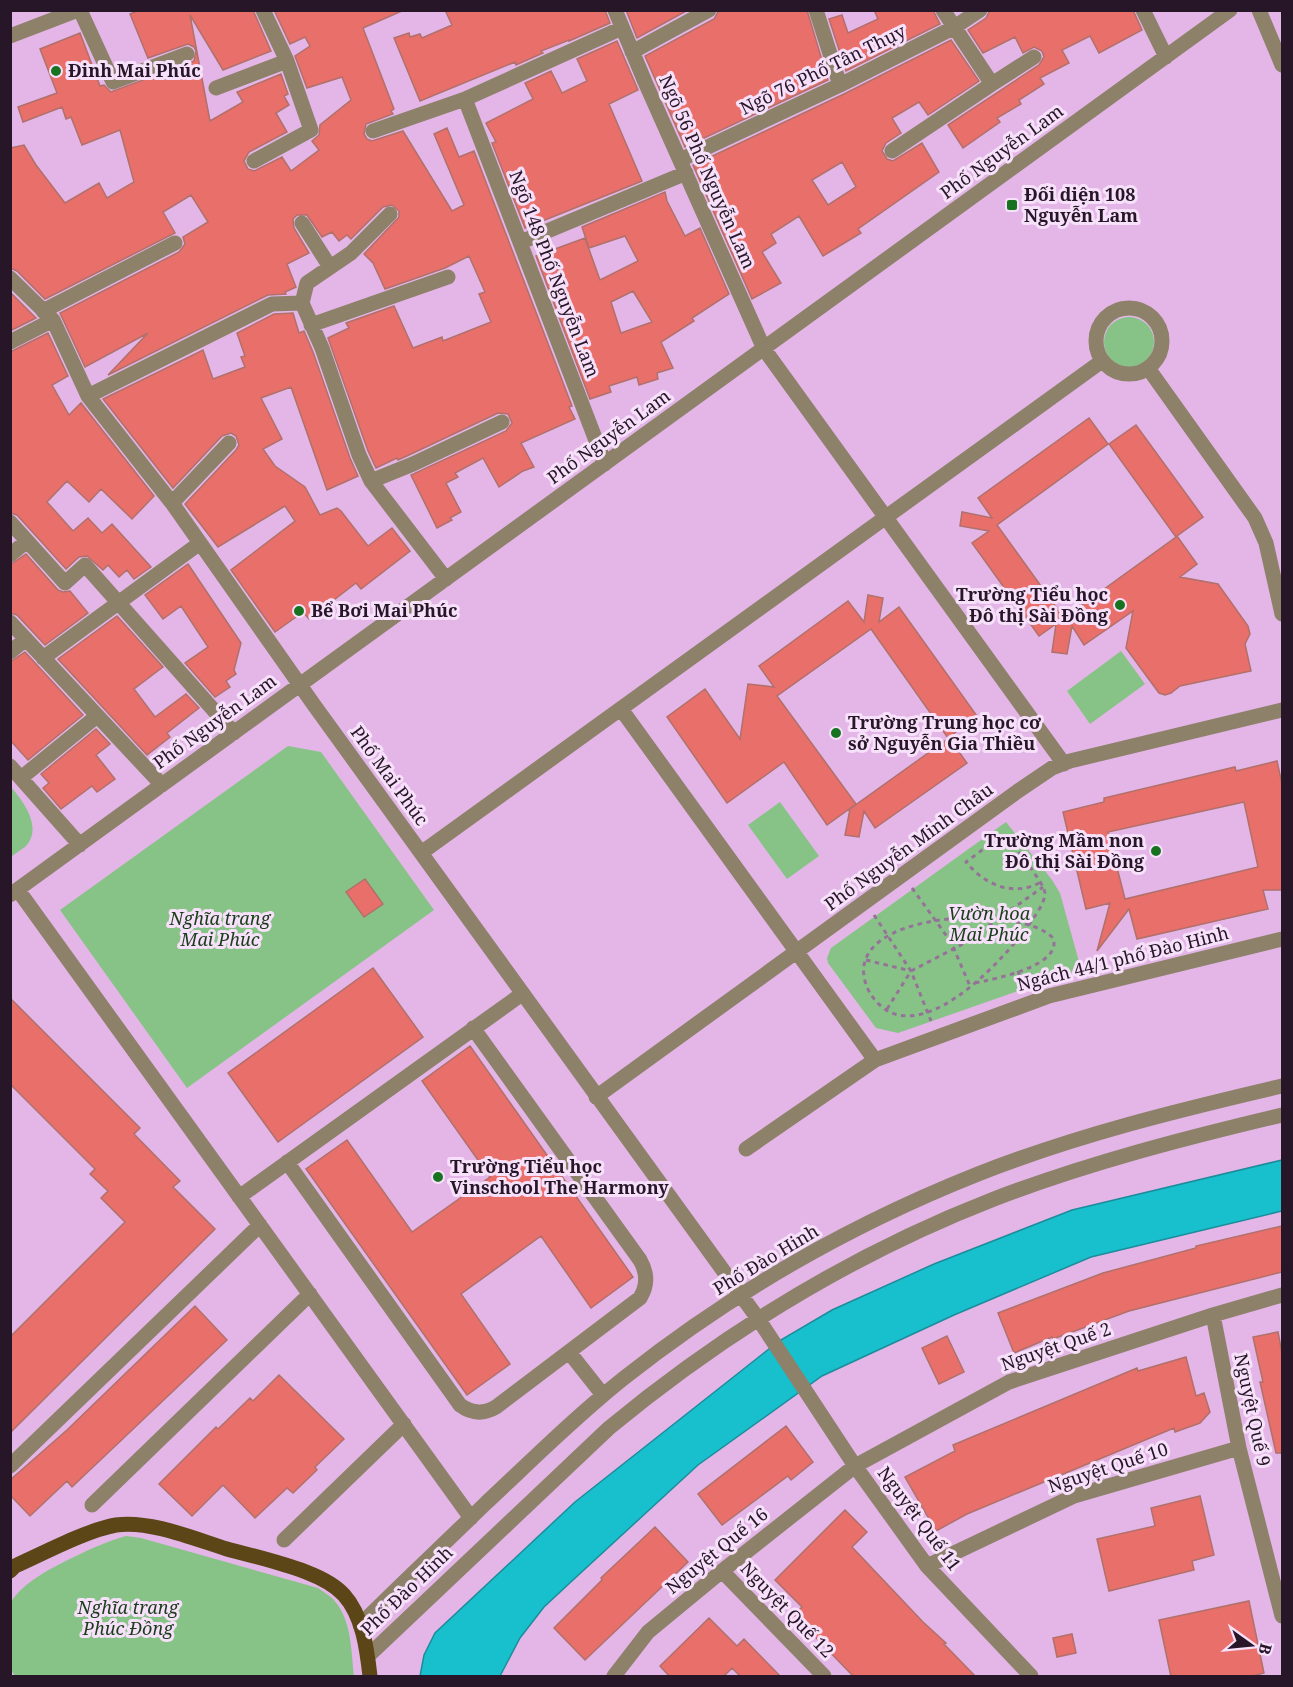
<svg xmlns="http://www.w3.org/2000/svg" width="1293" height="1687" font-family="'Noto Serif',serif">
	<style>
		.green { fill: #87c386 }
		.water { fill: #18bfcc; stroke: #1c8c9b; stroke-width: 1.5 }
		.building { fill: #e96f6b; stroke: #b0706b; stroke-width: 1.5; fill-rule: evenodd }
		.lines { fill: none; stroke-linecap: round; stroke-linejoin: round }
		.path { stroke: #957398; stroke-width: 3; stroke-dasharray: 4.5 4.5; stroke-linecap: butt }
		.minor { stroke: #8d816a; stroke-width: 15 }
		.major { stroke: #5c4617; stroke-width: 15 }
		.poi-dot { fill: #187320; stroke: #f7e0f9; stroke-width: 2 }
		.labels { text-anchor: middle; stroke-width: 6; stroke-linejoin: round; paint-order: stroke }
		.street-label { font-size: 18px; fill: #271628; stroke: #f7e0f9 }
		.poi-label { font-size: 18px; font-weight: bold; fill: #271628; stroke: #f7e0f9; text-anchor: start }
		.park-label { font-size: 18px; font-style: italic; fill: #1a3e1a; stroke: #f7e0f9 }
	</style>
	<rect width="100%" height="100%" fill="#e3b6e7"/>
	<!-- green -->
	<path class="green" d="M1104 342a25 25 0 1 1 50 0a25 25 0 1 1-50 0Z
		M1121,651L1145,684L1090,724L1067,691Z
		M288,746L321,752L434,910L187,1088L60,910Z
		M11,787C23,801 43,827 26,846C22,850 15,853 11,857Z
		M780,802L819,856L787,879L748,825Z
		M1006,822L1052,880L1060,893L1081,969L898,1033L876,1028L828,963L827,958L831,948Z
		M126,1536L141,1538L318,1588C323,1592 329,1595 333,1599C352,1619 351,1651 354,1676H15L11,1670V1602C14,1597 18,1592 23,1588C40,1571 102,1542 126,1536Z"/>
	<!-- water -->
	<path class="water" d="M1282,1160V1211L1091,1257L954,1315L822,1376L698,1465L573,1580L544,1607L520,1638L500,1676H420L424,1655L435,1633L575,1502L779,1341L832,1310L934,1264L1072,1210Z"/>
	<!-- building -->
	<path class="building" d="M140,10H253L271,51L223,70L190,15L210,121L243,102L237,92L281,74L288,94L284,96L289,105L276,113L287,132L249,152L244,161L248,169L254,171L282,157L291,171L319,150L312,141L319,135L320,125L351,100L342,77L307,88L295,56L310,46L305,37L290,44L274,10H404L363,28L394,109L391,111L393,114L366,124L364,134L367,139L372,141L403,131L452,211L464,205L434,134L447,128L459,157L474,151L572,406L569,407L575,419L521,443L534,467L523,471L499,487L483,458L455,473L458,477L446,483L461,512L450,518L452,520L437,528L411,475L506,431L512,423L508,414L498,413L409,455L398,460L397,458L376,468L368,451L328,338L349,328L346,323L394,306L413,348L442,337L443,341L491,322L479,294L485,292L469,256L445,268L385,289L373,263L364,254L399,217V211L392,205L383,207L351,239L347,235L339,241L332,232L322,237L307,215H297L293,219L294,228L309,253L287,264L296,287L285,292L286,294L268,295L108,375L148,333L85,367L60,313L179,252L185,244L183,237L208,222L191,195L163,212L175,233L45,299L17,271L10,268V148L24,145L36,165L65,203L99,183L107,198L134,182L120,130L82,145L71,117L66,119L62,107L23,122L18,107L57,93L40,49L80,33L100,86L104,85L111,92L194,61L196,51L194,47L188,44L148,58L130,14Z
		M445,10H605L610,23L569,41V40L541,51L543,53L516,65L515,62L420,101L394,38L409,33L410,37L420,34L422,38L452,25Z
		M626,10H688L637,38Z
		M719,10H807L828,80L685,147L645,56L714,19Z
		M874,10H933L940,24L846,71L829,19L842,15L848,33L878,19Z
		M990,10H1133L1142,30L1099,53L1090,36L1062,50L1069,63L1040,78L1044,84L1019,100L1021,104L997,118L1000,122L963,148L948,125L1039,65L1044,57L1042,51L1034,47L1023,53L1015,37L983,53L968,30L986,18Z
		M951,40L979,81L928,115L919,102L892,118L901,133L886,143L882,151L887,159L893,161L922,143L939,172L858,229L861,233L823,256L799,216L771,234L776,243L762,252L781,283L752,299L693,165L844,94ZM842,162L856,187L828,205L812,180Z
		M617,41L638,90L609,104L642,181L525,228L492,143L496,142L486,123L533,99L525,83L551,71L562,93L587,81L577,59Z
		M665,192L667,201L685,236L700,228L729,294L692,318L694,321L661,342L673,368L657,373L658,379L639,385L637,377L609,386L611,392L590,399L536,256L585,238L600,280L638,261L625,236L589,248L582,227ZM633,291L652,322L621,333L611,302Z
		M10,292L36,318L10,331Z
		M293,313L299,333L304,331L313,352L350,458L358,476L327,490L291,387L261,398L282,439L263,449L275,466L305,487L320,515L337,508L341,511L368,546L392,528L410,551L361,589L356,583L309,619L303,612L275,632L231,570L295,521L285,506L218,547L185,504L236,450L239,445L236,436L231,433L222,436L173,488L103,399L203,350L213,379L245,367L241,357L245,356L237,333L274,314Z
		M48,333L68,376L52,385L69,415L81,403L154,496L132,519L101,489L89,502L67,481L47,502L73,531L88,518L102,533L112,524L151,567L134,579L127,570L119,577L108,565L103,570L87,556L79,557L66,569L17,515L10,513V352Z
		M1089,418L1108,444L997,525L1064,618L1176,537L1109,444L1136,425L1203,517L1177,536L1197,564L1180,577L1218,584L1248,626L1250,634L1245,644L1251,671L1180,686L1171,693L1165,695L1159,693L1126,648L1133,611L1084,645L1072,626L1067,654L1052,652L1056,624L1039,636L972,543L989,531L960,526L962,512L992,518L978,498Z
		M26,554L58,590L63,592L70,591L88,613L45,645L17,615L10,613V565Z
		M188,564L241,643L234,670L236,674L226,681L230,687L215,697L185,663L208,647L181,606L163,619L145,595Z
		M868,595L883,598L879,622L899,607L977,716L948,738L871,629L777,696L856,804L827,825L784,762L727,803L667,717L705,689L740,739L748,684L774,687L759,666L848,601L864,622Z
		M117,616L163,667L134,689L155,717L186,694L199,708L167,733L170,737L147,755L58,659Z
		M25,652L83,715L28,760L10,740V662Z
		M96,729L110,744L96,755L115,779L97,792L92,786L61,809L43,788L49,783L41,774Z
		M949,738L967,763L875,828L864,811L859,837L845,835L850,809Z
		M1277,761L1282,784V890H1263L1268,909L1137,939L1129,909L1097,951L1110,903L1086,909L1063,812L1104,802V798L1235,767L1236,771ZM1244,802L1258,867L1125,899L1108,832Z
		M365,879L383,904L364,917L346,892Z
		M373,968L423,1037L278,1142L228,1073Z
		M10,998L140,1128L134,1134L180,1181L173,1187L215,1229L10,1433V1337L125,1222L101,1198L108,1191L90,1174L95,1169L10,1084Z
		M470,1046L633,1277L591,1308L541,1236L461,1294L510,1364L467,1395L306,1169L347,1140L412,1232L490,1177L422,1081Z
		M1282,1226V1272L1129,1311L1053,1339L1052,1337L1014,1353L998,1313L1103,1273L1196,1248V1246Z
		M195,1306L227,1340L72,1487L67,1481L30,1516L10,1495V1480L67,1430Z
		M1278,1332L1282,1353V1453H1276L1260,1382H1263L1253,1337Z
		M947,1336L964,1372L939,1384L922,1348Z
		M1186,1357L1196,1396L1204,1393L1210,1412L1200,1423L1175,1432L1174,1428L967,1514L936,1531L905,1477L955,1451L953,1445L1137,1368L1138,1371Z
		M279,1375L344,1439L315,1467L317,1470L293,1493L287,1488L255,1518L223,1485L192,1516L159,1484L216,1427L218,1429L250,1398L253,1401Z
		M786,1426L813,1462L791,1480L788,1476L722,1525L698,1494Z
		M1200,1496L1214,1555L1192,1561L1194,1570L1109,1591L1097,1539L1155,1526L1151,1508Z
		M845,1510L867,1532L852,1547L923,1622L946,1643L944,1644L976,1677H854L794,1615L802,1607L775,1580Z
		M655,1527L688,1562L585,1660L554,1628L602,1580L601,1578Z
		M1249,1601L1264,1673L1249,1677H1171L1159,1620Z
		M709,1618L737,1646L744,1639L781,1677H741L732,1668L723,1677H670L660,1666Z
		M1072,1634L1076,1653L1057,1657L1053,1638Z"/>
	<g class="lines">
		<!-- path -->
		<path class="path" d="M997,839L966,862C984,884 1012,897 1039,883
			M912,888L951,942L970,986
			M874,915L911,971L931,1021
			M866,960L911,971
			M1018,971L1024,990
			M975,983C994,979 1063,966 1053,938C1020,903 846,911 865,981C868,993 876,1003 886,1010C932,1038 1004,959 1028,926C1034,917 1044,905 1045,894C1046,885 1017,851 1011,841
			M887,1009L911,971L961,945L1043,887"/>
		<!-- minor -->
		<path class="minor" d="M80,10L113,82L187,54
			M615,10L645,82L764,349L1064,764
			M816,10L840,85
			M1143,10L1166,57
			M1259,10L1282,65
			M10,36L78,10
			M632,52L709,10
			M992,84L1034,57
			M216,88L287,61
			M465,99L605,464
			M373,131L465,99L622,28
			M892,151L992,84L943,10
			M680,160L840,85L953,28L980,10
			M254,161L311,130L287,61L263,10
			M302,223L330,267
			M521,242L686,173
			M10,278L53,320L88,396L172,503L314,705L759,1320L855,1466L927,1566L1031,1676
			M302,303L307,283L351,253L390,214
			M1096 341a33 33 0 1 1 66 0a33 33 0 1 1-66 0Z
			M43,311L175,243
			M311,325L448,277
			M10,342L53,320
			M1148,368L1255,518L1266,543L1282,614
			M88,396L272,304L302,303L322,348L359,455L371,481L446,579
			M371,481L413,464L502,422
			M172,503L229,443
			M10,522L65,583L85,565L234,733
			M10,555L27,541
			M10,622L162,785
			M10,652L26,639
			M43,658L200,543
			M621,709L875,1060L746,1149
			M10,766L80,845
			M21,778L97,716
			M421,853L1102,361
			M18,890L471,1518
			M10,895L1230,10
			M875,1060L1049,996L1282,939
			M596,1097L1018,791L1052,768L1070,761L1282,710
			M287,1162L460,1405C472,1414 484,1414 496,1407L640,1298C648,1285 647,1272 640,1260L473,1028
			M239,1197L522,994
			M1213,1315L1239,1448L1282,1616
			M569,1352L603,1395
			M10,1466L260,1225
			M92,1505L310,1294
			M284,1540L404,1424
			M927,1566L1074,1496L1239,1448
			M722,1571L824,1676
			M360,1625C401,1584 444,1544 486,1503C531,1461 575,1417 624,1378C730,1294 852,1224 978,1174C1077,1135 1179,1110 1282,1086
			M368,1656L609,1428C724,1333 855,1253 994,1199C1088,1163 1185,1138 1282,1115
			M614,1676L648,1632L722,1571L855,1466L1009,1382L1213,1315L1282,1295"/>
		<!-- major -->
		<path class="major" d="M10,1571L15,1566C44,1553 87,1530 116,1525C150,1520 195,1539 227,1549C253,1556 280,1562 306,1572C319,1577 335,1585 344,1595C363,1616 367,1650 370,1676"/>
	</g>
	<!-- markers -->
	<g class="poi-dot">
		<circle cx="56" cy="71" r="6"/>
		<rect x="1006" y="199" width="12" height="12" rx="3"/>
		<circle cx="1120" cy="605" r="6"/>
		<circle cx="299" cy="611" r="6"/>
		<circle cx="836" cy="733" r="6"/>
		<circle cx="1156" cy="851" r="6"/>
		<circle cx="438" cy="1177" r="6"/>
	</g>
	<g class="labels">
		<!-- street labels -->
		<g class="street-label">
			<text transform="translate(823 70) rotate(-26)" y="6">Ngõ 76 Phố Tân Thụy</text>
			<text transform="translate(1002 152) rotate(-36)" y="6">Phố Nguyễn Lam</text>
			<text transform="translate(707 172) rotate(66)" y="6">Ngõ 56 Phố Nguyễn Lam</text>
			<text transform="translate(554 274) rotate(69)" y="6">Ngõ 148 Phố Nguyễn Lam</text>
			<text transform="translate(609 437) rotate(-36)" y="6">Phố Nguyễn Lam</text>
			<text transform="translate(215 722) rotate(-36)" y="6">Phố Nguyễn Lam</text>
			<text transform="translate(389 776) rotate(54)" y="6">Phố Mai Phúc</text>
			<text transform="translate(909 847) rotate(-36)" y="6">Phố Nguyễn Minh Châu</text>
			<text transform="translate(1123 959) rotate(-14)" y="6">Ngách 44/1 phố Đào Hinh</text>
			<text transform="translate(766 1260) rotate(-31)" y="6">Phố Đào Hinh</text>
			<text transform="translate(1056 1347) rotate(-19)" y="6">Nguyệt Quế 2</text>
			<text transform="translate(1252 1410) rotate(78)" y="6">Nguyệt Quế 9</text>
			<text transform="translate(1108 1468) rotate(-18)" y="6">Nguyệt Quế 10</text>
			<text transform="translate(919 1519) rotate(53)" y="6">Nguyệt Quế 11</text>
			<text transform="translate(717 1551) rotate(-39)" y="6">Nguyệt Quế 16</text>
			<text transform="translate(407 1591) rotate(-44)" y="6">Phố Đào Hinh</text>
			<text transform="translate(787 1610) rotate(46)" y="6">Nguyệt Quế 12</text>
		</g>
		<!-- poi labels -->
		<g class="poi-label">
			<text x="68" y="77">Đinh Mai Phúc</text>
			<text x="1024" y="201">Đối diện 108<tspan x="1024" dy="21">Nguyễn Lam</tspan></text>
			<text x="1108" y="601" text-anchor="end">Trường Tiểu học<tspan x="1108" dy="21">Đô thị Sài Đồng</tspan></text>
			<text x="311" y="617">Bể Bơi Mai Phúc</text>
			<text x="848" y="729">Trường Trung học cơ<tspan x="848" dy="21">sở Nguyễn Gia Thiều</tspan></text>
			<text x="1144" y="847" text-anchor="end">Trường Mầm non<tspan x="1144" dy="21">Đô thị Sài Đồng</tspan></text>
			<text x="450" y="1173">Trường Tiểu học<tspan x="450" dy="21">Vinschool The Harmony</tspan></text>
		</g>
		<!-- park labels -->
		<g class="park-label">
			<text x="989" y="920">Vườn hoa<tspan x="989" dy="21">Mai Phúc</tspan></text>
			<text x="220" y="925">Nghĩa trang<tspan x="220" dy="21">Mai Phúc</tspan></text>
			<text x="128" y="1614">Nghĩa trang<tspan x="128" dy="21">Phúc Đồng</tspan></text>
		</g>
	</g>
	<!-- border -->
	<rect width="1293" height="1687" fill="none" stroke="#271628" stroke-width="24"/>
	<!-- north arrow -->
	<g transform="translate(1251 1645) rotate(105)" stroke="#f7e0f9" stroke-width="4.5" paint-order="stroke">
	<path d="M0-4.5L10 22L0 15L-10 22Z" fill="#271628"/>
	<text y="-9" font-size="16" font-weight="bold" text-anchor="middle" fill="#271628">B</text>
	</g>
</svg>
